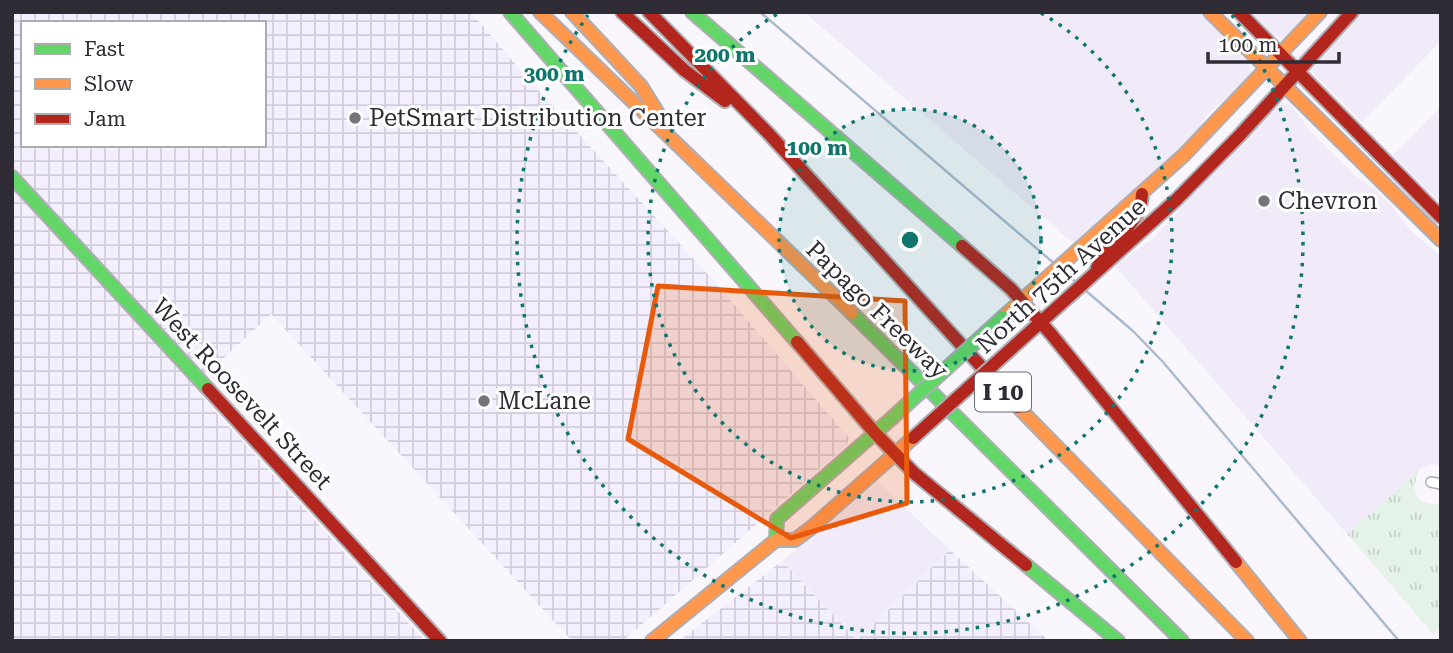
<svg xmlns="http://www.w3.org/2000/svg" width="1453" height="653" font-family="'Roboto Serif',serif">
	<style>
		.commercial { fill: #f1ebf9 }
		.industrial { fill: url(#industrial-grid); fill-rule: evenodd }
		.grass { fill: url(#grass-tufts) }
		.lines { fill: none; stroke-linecap: round; stroke-linejoin: round }
		.stream { stroke: #abbad0; stroke-width: 2.5 }
		.street-casing { stroke: #afadb4; stroke-width: 12 }
		.fast-casing { stroke: #afadb4; stroke-width: 16 }
		.slow-casing { stroke: #afadb4; stroke-width: 16 }
		.jam-casing { stroke: #afadb4; stroke-width: 16 }
		.street { stroke: #fefeff; stroke-width: 9 }
		.fast { stroke: #63d668; stroke-width: 12 }
		.slow { stroke: #ff974d; stroke-width: 12 }
		.jam { stroke: #b3261e; stroke-width: 12 }
		.fast-bridge-casing { stroke: #afadb4; stroke-width: 16; stroke-linecap: butt }
		.jam-bridge-casing { stroke: #afadb4; stroke-width: 16; stroke-linecap: butt }
		.fast-bridge { stroke: #63d668; stroke-width: 12 }
		.jam-bridge { stroke: #b3261e; stroke-width: 12 }
		.marked { fill: #e8590c; fill-opacity: 0.2; stroke: #e8590c; stroke-width: 5; stroke-linejoin: round }
		.ring { fill: none; stroke: #0f766e; stroke-width: 3.5; stroke-dasharray: 3.5 7 }
		.poi-dot { fill: #76737b; stroke: #fff; stroke-width: 2.5 }
		.labels { text-anchor: middle; stroke-width: 6; stroke-linejoin: round; paint-order: stroke }
		.shield { fill: #fff; stroke: #6d6b72; stroke-width: 2 }
		.shield-label { font-size: 23px; font-weight: bold; fill: #2f2c35 }
		.poi-label { font-size: 24px; fill: #2f2c35; stroke: #fff; text-anchor: start }
		.street-label { font-size: 24px; fill: #2f2c35; stroke: #fff }
		.centre { fill: #0f766e; stroke: #fff; stroke-width: 3.5 }
		.ring-label { font-size: 21px; text-anchor: middle; font-weight: bold; fill: #0f766e; stroke: #fff; stroke-width: 6; stroke-linejoin: round; paint-order: stroke }
	</style>
	<defs>
		<pattern id="industrial-grid" width="8" height="8" patternUnits="userSpaceOnUse" patternTransform="scale(1.75)"><rect width="8" height="8" fill="#f3effe"/><path d="M0 4h8M4 0v8" fill="none" stroke="#d1cdda"/></pattern>
		<pattern id="grass-tufts" width="24" height="20" patternUnits="userSpaceOnUse" patternTransform="scale(1.75)"><rect width="24" height="20" fill="#e4f2e8"/><path d="M3 7l-1-3M5 7V3M7 7l1-3M15 17l-1-3M17 17v-4M19 17l1-3" fill="none" stroke="#c4d0c8"/></pattern>
	</defs>
	<rect width="100%" height="100%" fill="#f9f7fd"/>
	<!-- commercial -->
	<path class="commercial" d="M804,12H1198L1248,62L1251,71L1246,80L1207,115L1199,129L1147,178L1073,243Z
		M1252,12H1310L1288,36L1282,38L1272,33Z
		M1364,12H1441V41L1362,122L1309,69Z
		M1281,103L1291,105L1311,132L1356,176L1377,191L1392,206L1410,230L1441,256V466L1433,464L1419,469L1347,534L1115,266L1151,240L1174,217L1191,194L1274,107Z
		M1441,106V204L1393,155Z
		M877,481L950,550L857,640L782,561L816,535Z"/>
	<!-- industrial -->
	<path class="industrial" d="M12,12H471L529,80L713,280L849,438L846,446L623,641H572L271,314L193,387L425,641H12ZM23,23H264V145H23Z
		M950,550L1049,641H679L782,561L857,640Z"/>
	<!-- grass -->
	<path class="grass" d="M1419,469C1411,491 1413,506 1441,504V627L1433,634L1347,534Z"/>
	<g class="lines">
		<!-- stream -->
		<path class="stream" d="M760,12L1056,265
			M1061,269L1077,283
			M1085,290L1133,331L1163,362L1399,641"/>
		<!-- street casing -->
		<g class="street-casing">
			<path id="street" d="M1431,482L1441,484"/>
		</g>
		<!-- fast casing -->
		<g class="fast-casing">
			<path id="fast" d="M510,12L797,342
				M692,12L962,246
				M12,177L208,389
				M852,313L1182,641
				M776,540L777,519L892,418
				M1026,565L1118,641"/>
		</g>
		<!-- slow casing -->
		<g class="slow-casing">
			<path id="slow" d="M540,12L852,313
				M572,12L641,86L667,128
				M1210,12L1441,240
				M1003,317L1184,155L1320,12
				M1018,407L1247,641
				M1236,562L1300,641
				M652,641L776,540H795L811,528L913,438"/>
		</g>
		<!-- jam casing -->
		<g class="jam-casing">
			<path id="jam" d="M622,12L684,70L725,101
				M649,12L769,134L1018,407
				M1239,12L1441,217
				M962,246L1011,289L1051,334L1236,562
				M1097,268C1108,239 1141,227 1142,194
				M1022,339L1176,200L1239,136L1352,12
				M797,342L875,433L914,473L1026,565
				M208,389L440,641"/>
		</g>
		<!-- street -->
		<use href="#street" class="street"/>
		<!-- fast -->
		<use href="#fast" class="fast"/>
		<!-- slow -->
		<use href="#slow" class="slow"/>
		<!-- jam -->
		<use href="#jam" class="jam"/>
		<!-- fast-bridge casing -->
		<g class="fast-bridge-casing">
			<path id="fast-bridge" d="M892,418L1003,317"/>
		</g>
		<!-- jam-bridge casing -->
		<g class="jam-bridge-casing">
			<path id="jam-bridge" d="M913,438L1022,339"/>
		</g>
		<!-- fast-bridge -->
		<use href="#fast-bridge" class="fast-bridge"/>
		<!-- jam-bridge -->
		<use href="#jam-bridge" class="jam-bridge"/>
	</g>
	<!-- marked area -->
	<path class="marked" d="M658,286L905,301L907,503L791,538L628,439Z"/>
	<!-- distance rings -->
	<circle cx="910" cy="240" r="131" fill="#0f766e" fill-opacity=".12"/>
	<g class="ring">
		<circle cx="910" cy="240" r="131"/>
		<path d="M1041 13A262 262 0 1 1 779 13"/>
		<path d="M1232 15A393 393 0 1 1 588 15"/>
	</g>
	<!-- markers -->
	<g class="poi-dot">
		<circle cx="355" cy="118" r="7"/>
		<circle cx="1264" cy="201" r="7"/>
		<circle cx="484" cy="401" r="7"/>
	</g>
	<g class="labels">
		<!-- shield labels -->
		<rect class="shield" x="975" y="372.5" width="56" height="39" rx="5"/>
		<g class="shield-label">
			<text x="1003" y="400">I 10</text>
		</g>
		<!-- poi labels -->
		<g class="poi-label">
			<text x="369" y="126">PetSmart Distribution Center</text>
			<text x="1278" y="209">Chevron</text>
			<text x="498" y="409">McLane</text>
		</g>
		<!-- street labels -->
		<g class="street-label">
			<text transform="translate(1061 276) rotate(-42)" y="8">North 75th Avenue</text>
			<text transform="translate(877 310) rotate(44)" y="8">Papago Freeway</text>
			<text transform="translate(242 394) rotate(47)" y="8">West Roosevelt Street</text>
		</g>
	</g>
	<circle cx="910" cy="240" r="10" class="centre"/>
	<g class="ring-label">
		<text x="725" y="62">200 m</text>
		<text x="554" y="81">300 m</text>
		<text x="817" y="155">100 m</text>
	</g>
	<!-- border -->
	<rect width="1453" height="653" fill="none" stroke="#2f2c35" stroke-width="28"/>
	<!-- legend -->
	<rect x="21" y="21" width="245" height="126" fill="#ffffff" stroke="#acabae" stroke-width="2"/>
	<rect x="35" y="44" width="35" height="10" fill="#63d668" stroke="#acabae" stroke-width="2"/>
	<text x="84" y="56" font-size="21" fill="#2f2c35">Fast</text>
	<rect x="35" y="79" width="35" height="10" fill="#ff974d" stroke="#acabae" stroke-width="2"/>
	<text x="84" y="91" font-size="21" fill="#2f2c35">Slow</text>
	<rect x="35" y="114" width="35" height="10" fill="#b3261e" stroke="#acabae" stroke-width="2"/>
	<text x="84" y="126" font-size="21" fill="#2f2c35">Jam</text>
	<!-- scale -->
	<path d="M1208 52v10h131v-10" fill="none" stroke="#2f2c35" stroke-width="3.5"/>
	<text x="1218" y="52" font-size="21" fill="#2f2c35" stroke="#ffffff" stroke-width="5" paint-order="stroke">100 m</text>
</svg>
